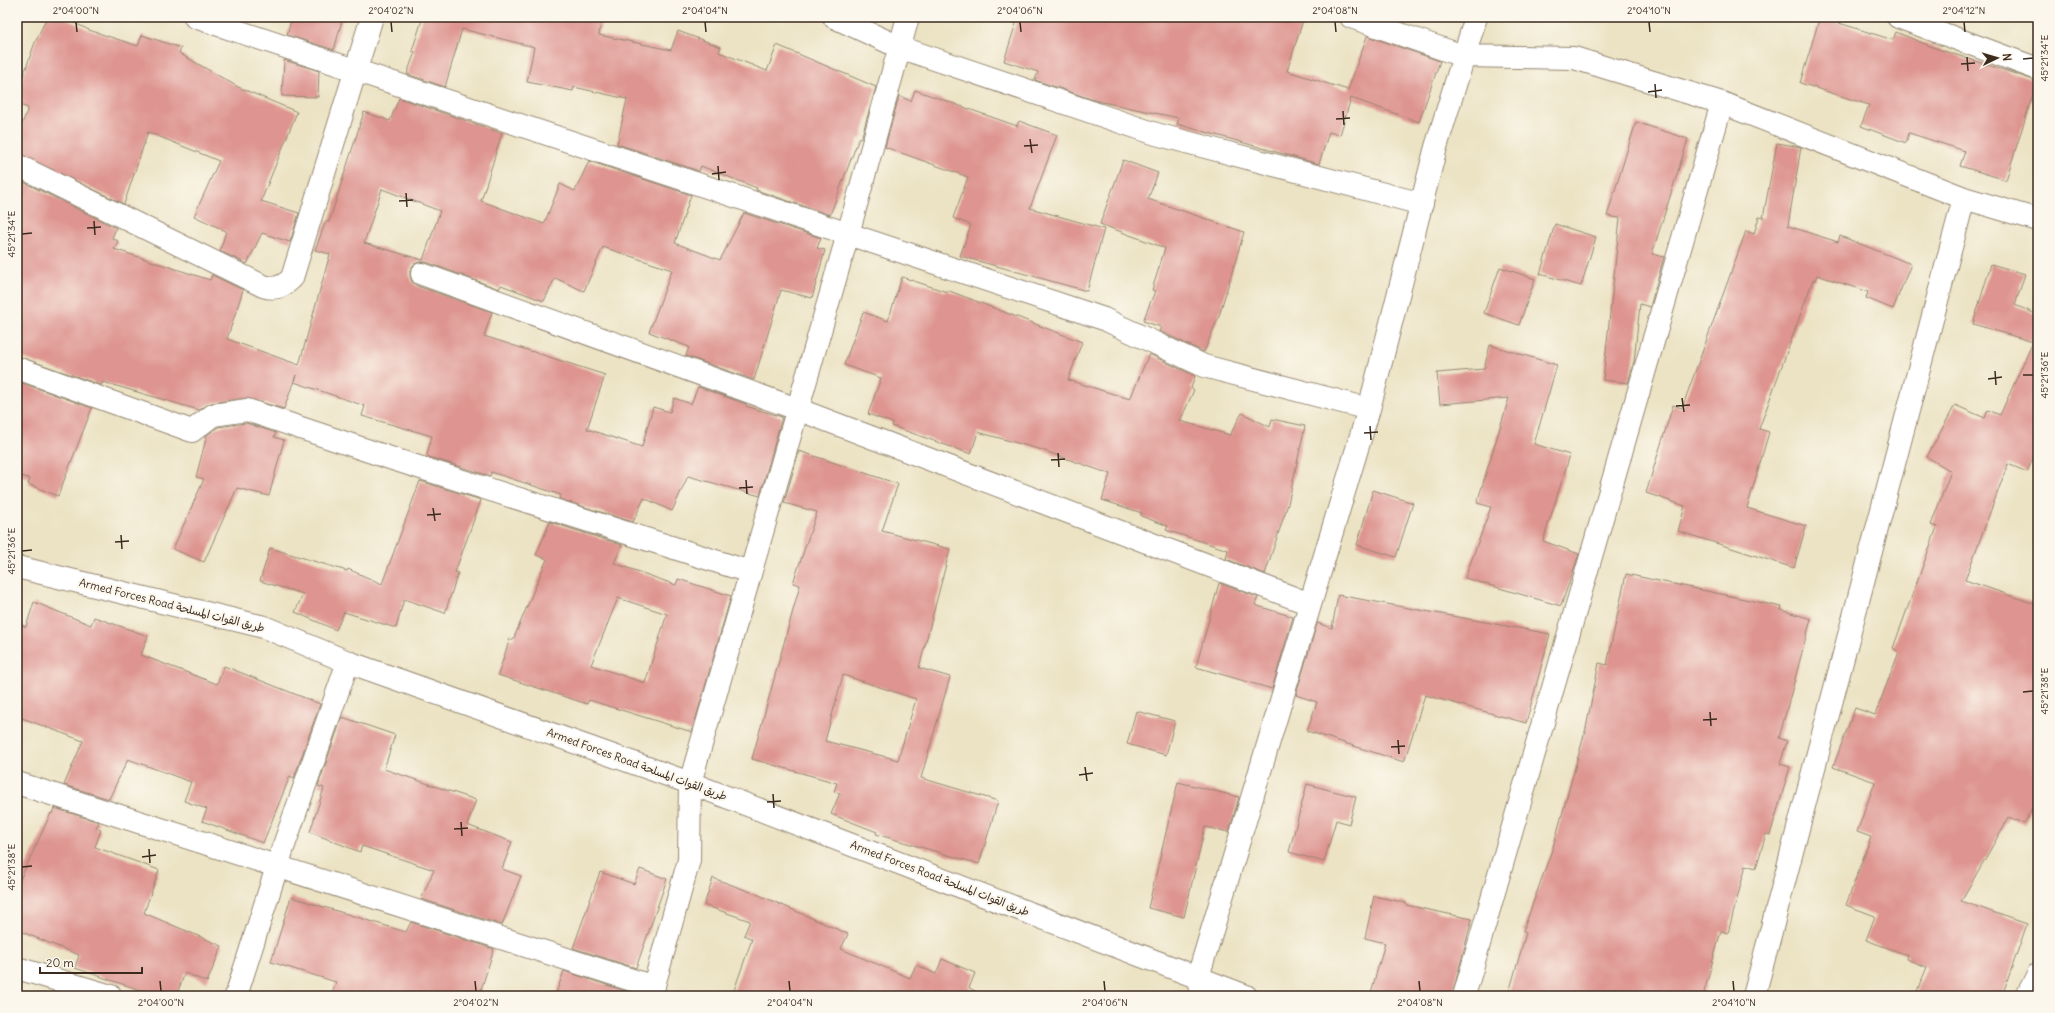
<svg xmlns="http://www.w3.org/2000/svg" width="2055" height="1013" font-family="Delius,'Playpen Sans Arabic',sans-serif">
	<style>
		.building { fill: #de9490; fill-rule: evenodd }
		.lines { fill: none; stroke-linecap: round; stroke-linejoin: round }
		.minor-casing { stroke: #948671; stroke-width: 24 }
		.tertiary-casing { stroke: #948671; stroke-width: 24 }
		.minor { stroke: #fff; stroke-width: 22 }
		.tertiary { stroke: #fff; stroke-width: 22 }
		.ticks { fill: none; stroke: #3b2a1e; stroke-width: 1.5 }
		.labels { text-anchor: middle; stroke-width: 4; stroke-linejoin: round; paint-order: stroke }
		.street-label { font-size: 11px; fill: #3b2a1e; stroke: #fbf7ec }
		.neatline { fill: none; stroke: #3b2a1e; stroke-width: 1.5 }
		.ticks-label { font-size: 10px; text-anchor: middle; fill: #3b2a1e }
	</style>
	<rect width="100%" height="100%" fill="#fbf7ec"/>
	<filter id="ink" filterUnits="userSpaceOnUse"><feTurbulence type="fractalNoise" baseFrequency=".025" numOctaves="2"/><feDisplacementMap in="SourceGraphic" scale="8" xChannelSelector="R" yChannelSelector="G"/><feConvolveMatrix kernelMatrix="1 2 1 2 8 2 1 2 1" color-interpolation-filters="sRGB"/></filter>
	<filter id="wash" filterUnits="userSpaceOnUse"><feTurbulence type="fractalNoise" baseFrequency=".012" numOctaves="4" result="noise"/><feDisplacementMap in="SourceGraphic" scale="16" xChannelSelector="R" yChannelSelector="G"/><feGaussianBlur stdDeviation="0.9" result="paint"/><feColorMatrix in="noise" values="0 0 0 0 0 0 0 0 0 0 0 0 0 0 0 0 0 1.4 0 .05"/><feComposite in="paint" operator="in"/></filter>
	<g filter="url(#wash)">
		<rect width="100%" height="100%" fill="#ece3c4"/>
		<g id="blocks">
			<!-- building -->
			<path class="building" d="M47,17H62L89,30L138,46L142,35L181,48L179,53L238,87L297,112L261,201L299,213L290,242L262,233L247,264L220,251L226,231L194,216L219,161L148,132L124,204L17,153V138L28,108L17,104V94L34,45Z
				M292,17H343L334,50L287,35Z
				M423,17H571L601,23L599,35L671,50L678,31L721,47L719,52L767,71L777,45L876,87L861,139L859,138L830,215L756,190L757,188L701,166L699,171L617,144L627,99L574,87L573,91L527,82L534,47L462,29L445,87L407,74L415,52L412,51Z
				M1018,17H1304L1287,71L1348,90L1367,36L1440,61L1419,122L1351,98L1340,135L1329,132L1319,164L1177,124L1179,118L1097,101L1035,80L1038,72L1004,61Z
				M1820,17L1893,40L1896,32L1935,48L2037,81L2006,180L1960,166L1965,151L1909,133L1906,143L1861,126L1869,105L1800,83Z
				M284,60L319,71L318,97L282,96Z
				M915,90L1017,126L1019,121L1057,135L1030,208L1104,229L1087,291L960,256L971,225L953,218L968,177L885,147L899,96L911,101Z
				M399,98L502,133L481,201L544,224L560,184L575,191L589,161L691,195L675,243L720,260L744,213L821,238L817,248L825,250L812,298L781,290L754,380L686,356L689,347L649,332L672,270L603,247L584,291L555,278L544,301L501,285L499,289L426,262H420L414,264L410,270V276L412,282L417,286L492,312L484,336L605,375L587,429L642,447L653,407L670,412L674,398L691,404L698,387L746,404V406L782,417L760,496L688,476L672,511L644,498L633,522L559,499L561,495L534,486L491,472L490,476L429,457L427,455L432,436L362,416L365,406L294,382L296,375L284,409L246,398L211,403L199,410L103,382L101,385L17,356V179L116,228L112,238L118,241L114,249L210,280L212,275L243,290L227,339L299,365L330,254L315,250L326,221L329,222L364,112L390,121ZM382,189L440,211L423,260L364,243Z
				M1636,122L1688,139L1652,254L1664,257L1650,307L1640,304L1634,361L1628,383L1603,380L1620,218L1607,216Z
				M1777,143L1801,147L1788,226L1838,242L1840,236L1911,264L1893,309L1866,298L1868,292L1817,275L1815,280H1813L1759,429L1769,432L1747,508L1806,526L1794,568L1678,531L1685,506L1646,493L1673,405L1682,408L1746,231L1754,234L1759,217L1763,218Z
				M1123,160L1158,173L1148,199L1244,232L1219,316L1204,352L1159,331L1161,327L1143,321L1155,291L1152,290L1165,248L1100,224Z
				M1555,224L1596,237L1581,286L1540,274Z
				M1991,264L2025,274L2015,305L2038,315V447L2027,472L2008,464L1965,580L2038,605V795L2024,824L2009,817L1961,901L2027,924L2002,996H1915L1927,967L1906,959L1907,955L1866,940L1875,916L1846,905L1871,837L1857,832L1875,782L1833,767L1855,708L1875,715L1899,652L1893,648L1937,527L1931,525L1951,471L1927,457L1955,405L1985,418L1988,410L2000,415L2033,342L1973,324Z
				M1500,267L1535,279L1519,325L1484,313Z
				M902,277L947,292V290L1082,342L1068,380L1130,399L1149,354L1195,376L1191,388L1194,390L1180,421L1230,435L1242,413L1270,427L1272,419L1305,426L1288,504L1265,574L1226,559L1228,550L1166,530L1168,526L1141,516L1142,513L1102,500L1110,474L1042,450L978,432L971,454L892,426L893,423L868,414L881,378L844,365L863,312L888,321Z
				M1490,345L1557,365L1534,444L1570,455L1543,541L1579,554L1561,606L1465,578L1491,507L1477,503L1509,398L1440,404L1437,373L1484,369Z
				M17,381L92,408L58,496L28,484L30,479L17,474Z
				M246,423L276,433L274,437L284,440L269,496L237,488L204,562L173,549L204,479L196,477L207,435L218,427Z
				M799,451L898,484L882,531L950,549L919,668L950,677L921,778L998,801L979,864L876,834L877,832L831,814L840,793L834,792L837,783L752,759L800,585L793,583L817,512L784,503ZM843,675L916,699L898,760L825,741Z
				M420,481L481,500L455,572L458,573L445,613L404,599L396,628L344,612L336,630L295,612L303,594L260,581L270,548L347,571L348,569L382,584Z
				M1373,490L1413,503L1396,557L1357,545Z
				M550,522L622,545L614,563L676,585L678,579L731,596L692,732L589,700L587,704L498,675L510,638L513,640L547,559L536,555ZM618,598L667,614L645,683L591,665Z
				M1626,574L1782,607L1781,610L1811,619L1779,738L1787,741L1780,764L1790,767L1770,835L1766,834L1756,868L1746,865L1728,933L1721,931L1703,996H1508L1526,933L1523,931L1553,847L1586,728L1599,663L1607,665Z
				M1219,583L1258,597L1255,605L1293,617L1272,689L1196,667Z
				M1338,595L1550,634L1526,723L1425,695L1404,762L1307,731L1317,702L1296,695L1317,623L1332,628Z
				M34,602L91,625L94,617L148,636L141,655L217,684L224,666L320,704L294,778L290,776L263,843L202,821L207,809L184,801L191,782L128,759L109,799L64,785L83,741L17,716V623L26,627Z
				M1136,711L1175,721L1166,755L1127,744Z
				M342,717L395,735L384,769L476,800L467,825L512,842L502,869L521,876L502,925L421,899L434,870L362,846L360,852L310,832L324,788L318,786Z
				M1178,782L1239,797L1229,832L1205,827L1184,917L1148,908Z
				M1307,784L1356,797L1349,824L1336,820L1324,862L1289,852Z
				M54,808L99,822L96,828L101,830L95,847L159,870L144,913L222,946L207,982L185,973L176,996H158L75,968L79,955L17,930V886L51,813L52,814Z
				M640,869L667,879L636,968L573,948L600,872L634,884Z
				M713,878L759,895L848,934L841,949L910,978L916,965L936,974L942,959L975,973L969,988L986,996H732L752,939L744,935L750,921L704,905Z
				M1374,896L1406,903V905L1472,919L1452,996H1370L1385,943L1365,938Z
				M291,897L406,932L411,922L494,949L479,996H331L336,982L271,962Z
				M564,971L628,992L626,996H555Z"/>
		</g>
	</g>
	<g filter="url(#ink)">
		<use href="#blocks" fill-opacity="0" stroke="#948671" stroke-width="1"/>
		<g class="lines">
			<!-- minor casing -->
			<g class="minor-casing">
				<path id="minor" d="M195,17L1104,319L1204,366L1369,409
					M834,17L899,47L1156,134L1422,204
					M1351,17L1463,56L1574,58L1722,103L1964,198L2038,220
					M1898,17L2038,69
					M17,165L263,286C275,290 283,287 292,278L372,17
					M422,274L797,409L1310,604
					M17,368L192,431L213,415L247,410L393,459L750,572
					M17,783L654,987
					M17,968L111,996
					M236,996L283,848L348,662
					M651,996L689,860L690,783L848,234L908,17
					M1201,996L1198,977L1369,409L1436,147L1476,17
					M1464,996L1722,103
					M1754,996L1964,198
					M2027,996L2038,974"/>
			</g>
			<!-- tertiary casing -->
			<g class="tertiary-casing">
				<path id="tertiary" d="M17,567L264,627L348,662L690,783L1246,996"/>
			</g>
			<!-- minor -->
			<use href="#minor" class="minor"/>
			<!-- tertiary -->
			<use href="#tertiary" class="tertiary"/>
		</g>
	</g>
	<!-- ticks -->
	<path class="ticks" d="M76,22L77,32M391,22L392,32M705,22L706,32M1020,22L1021,32M1335,22L1336,32M1649,22L1650,32M1964,22L1965,32M1967,57L1968,71M2023,59L2033,58M1961,64L1975,63M1655,84L1656,98M1648,92L1662,90M1343,111L1344,125M1336,119L1350,118M1030,139L1032,153M1024,146L1038,145M718,166L719,180M712,174L726,172M406,193L407,207M399,201L413,200M94,221L95,235M87,228L101,227M22,234L32,233M1995,371L1996,385M2023,375H2033M1988,379L2002,377M1682,398L1684,412M1676,406L1690,405M1370,426L1371,440M1364,433L1378,432M1058,453L1059,467M1051,460L1065,459M746,480L747,494M739,488L753,487M433,508L435,521M427,515L441,514M121,535L122,549M115,542L129,541M22,551L32,550M2023,692L2033,691M1710,712L1711,726M1703,720L1717,719M1398,740L1399,754M1391,747L1405,746M1085,767L1087,781M1079,775L1093,773M773,794L774,808M767,802L781,801M461,822L462,836M454,829L468,828M149,849L150,863M142,857L156,855M22,867L32,866M160,981L161,991M475,981L476,991M789,981L790,991M1104,981L1105,991M1419,981L1420,991M1733,981L1734,991"/>
	<g class="labels">
		<!-- street labels -->
		<g class="street-label">
			<text transform="translate(172 605) rotate(14)" y="4">Armed Forces Road طريق القوات المسلحة</text>
			<text transform="translate(637 764) rotate(20)" y="4">Armed Forces Road طريق القوات المسلحة</text>
			<text transform="translate(940 878) rotate(21)" y="4">Armed Forces Road طريق القوات المسلحة</text>
		</g>
	</g>
	<!-- margin -->
	<rect width="2055" height="1013" fill="none" stroke="#fbf7ec" stroke-width="44"/>
	<!-- north arrow -->
	<g transform="translate(1997 58) rotate(85)" stroke="#fbf7ec" stroke-width="3" paint-order="stroke">
	<path d="M0-3L7 15L0 10L-7 15Z" fill="#3b2a1e"/>
	<text y="-6" font-size="11" font-weight="bold" text-anchor="middle" fill="#3b2a1e">N</text>
	</g>
	<!-- scale -->
	<path d="M40 967v6h102v-6" fill="none" stroke="#3b2a1e" stroke-width="2"/>
	<text x="46" y="967" font-size="12" fill="#3b2a1e" stroke="#fbf7ec" stroke-width="3" paint-order="stroke">20 m</text>
	<rect x="22" y="22" width="2011" height="969" class="neatline"/>
	<g class="ticks-label">
		<text x="76" y="14">2°04'00"N</text>
		<text x="391" y="14">2°04'02"N</text>
		<text x="705" y="14">2°04'04"N</text>
		<text x="1020" y="14">2°04'06"N</text>
		<text x="1335" y="14">2°04'08"N</text>
		<text x="1649" y="14">2°04'10"N</text>
		<text x="1964" y="14">2°04'12"N</text>
		<text transform="translate(2044 58) rotate(-90)" y="4">45°21'34"E</text>
		<text transform="translate(11 234) rotate(-90)" y="4">45°21'34"E</text>
		<text transform="translate(2044 375) rotate(-90)" y="4">45°21'36"E</text>
		<text transform="translate(11 551) rotate(-90)" y="4">45°21'36"E</text>
		<text transform="translate(2044 691) rotate(-90)" y="4">45°21'38"E</text>
		<text transform="translate(11 867) rotate(-90)" y="4">45°21'38"E</text>
		<text x="161" y="1006">2°04'00"N</text>
		<text x="476" y="1006">2°04'02"N</text>
		<text x="790" y="1006">2°04'04"N</text>
		<text x="1105" y="1006">2°04'06"N</text>
		<text x="1420" y="1006">2°04'08"N</text>
		<text x="1734" y="1006">2°04'10"N</text>
	</g>
</svg>
